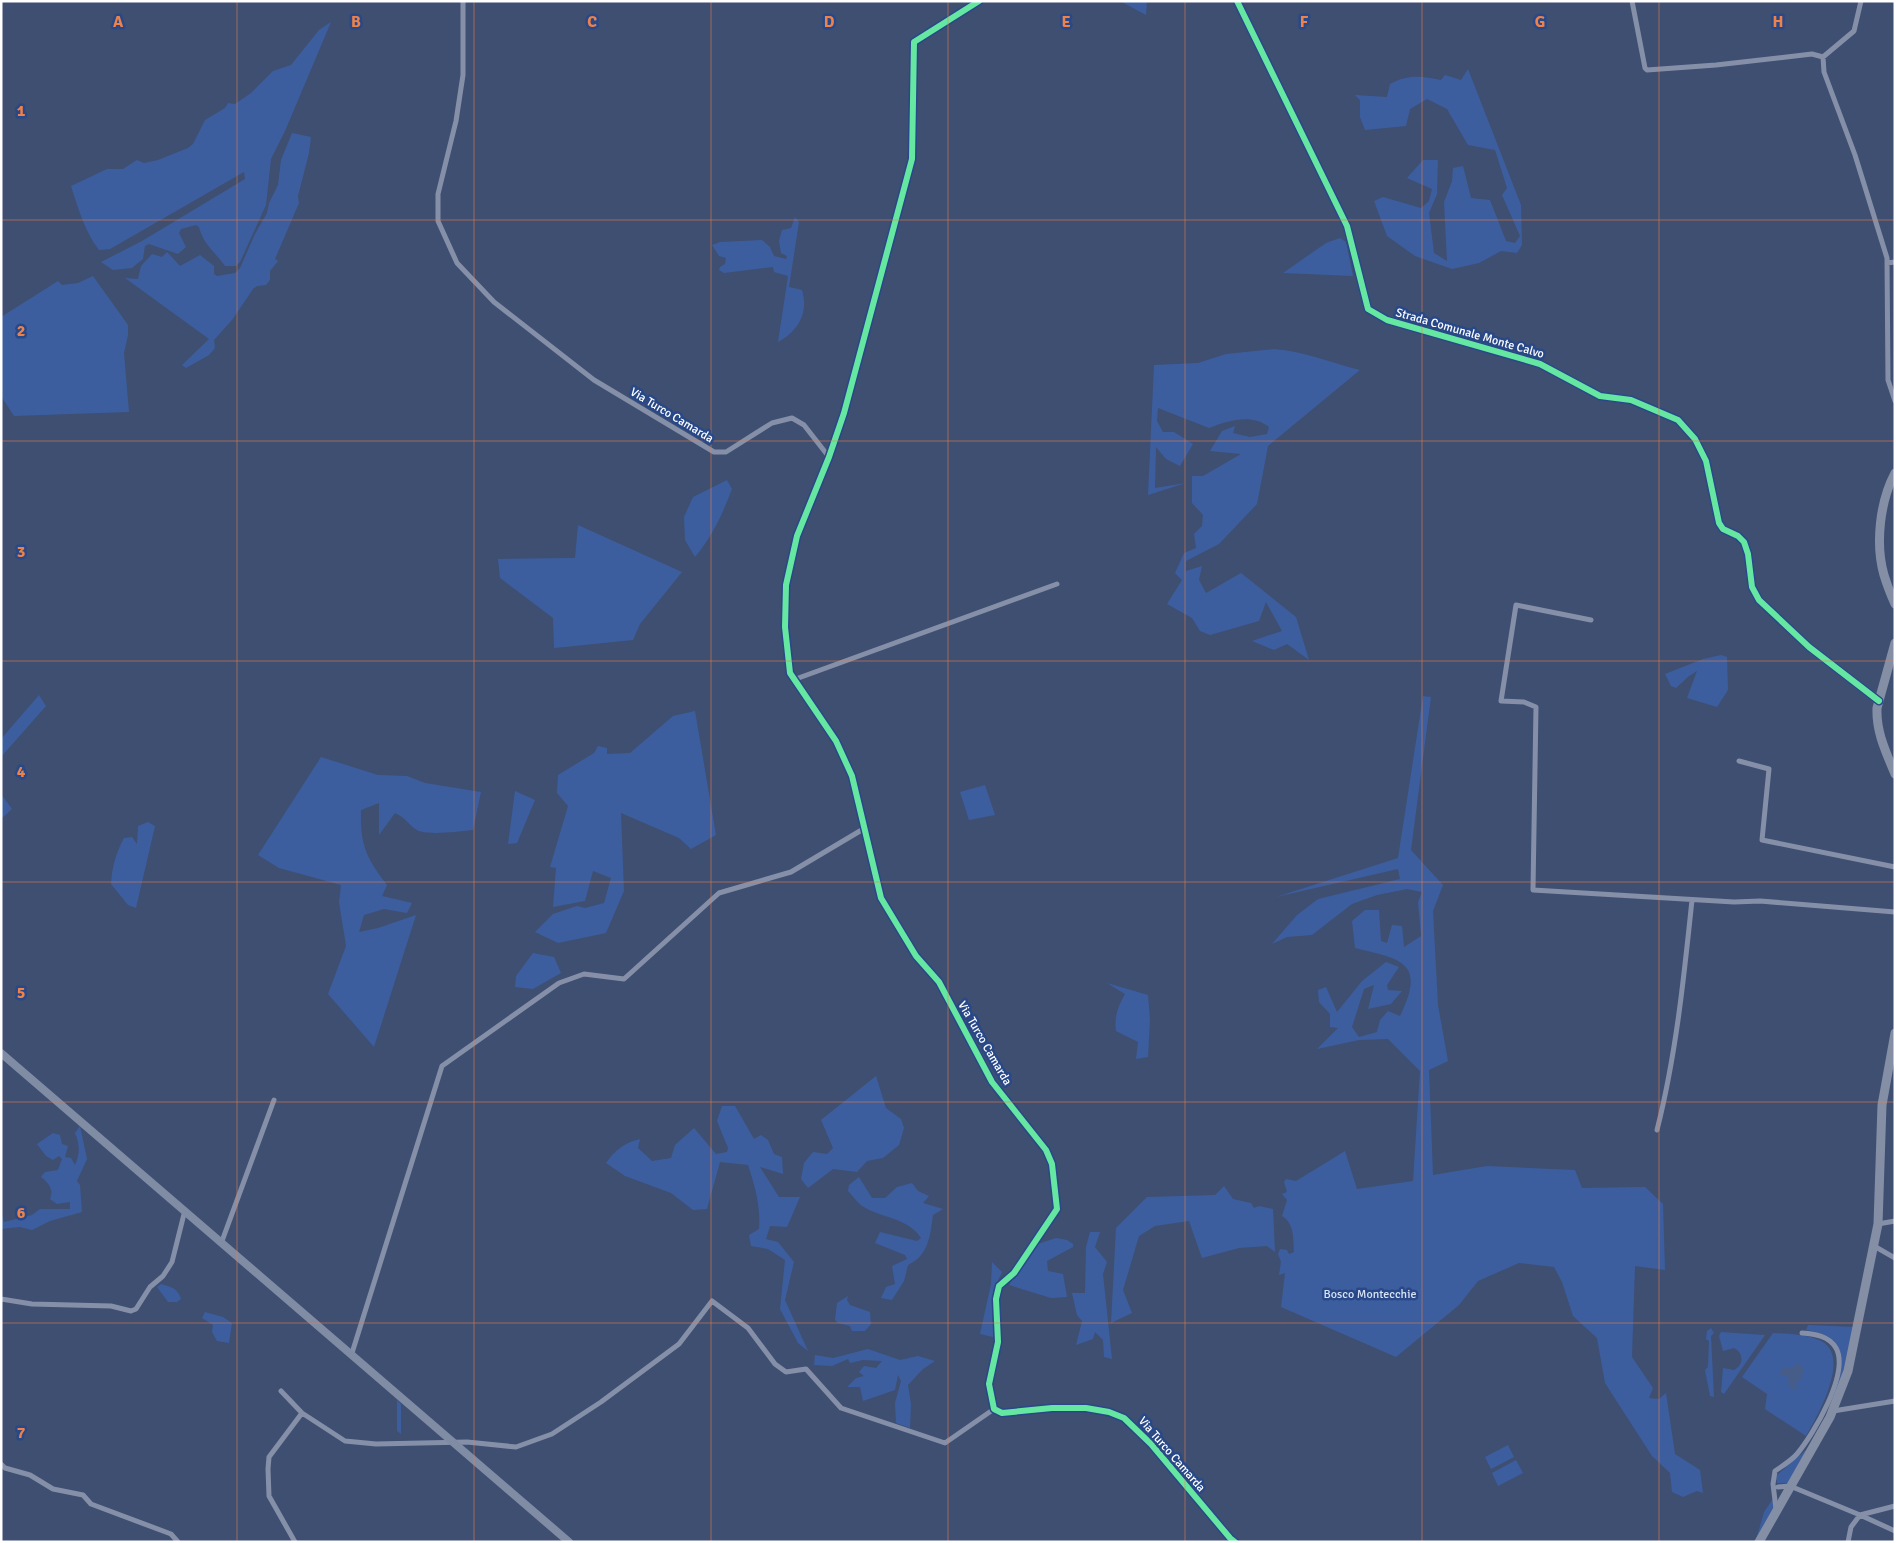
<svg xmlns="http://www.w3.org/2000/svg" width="1896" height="1543" font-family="Signika,sans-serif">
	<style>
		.green { fill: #3d5e9e }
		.water { fill: #465d8a }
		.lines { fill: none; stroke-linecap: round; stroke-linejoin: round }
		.street { stroke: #8590a8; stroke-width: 5 }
		.secondary { stroke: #808ba4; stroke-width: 8 }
		.primary { stroke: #848fa5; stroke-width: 9 }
		.cycleway-casing { stroke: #284888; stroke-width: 9 }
		.cycleway { stroke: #66e7a1; stroke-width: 6 }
		.grid { fill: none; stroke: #ee8249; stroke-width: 1; stroke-opacity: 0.55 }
		.labels { text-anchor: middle; stroke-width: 5; stroke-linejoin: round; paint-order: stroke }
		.street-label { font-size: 12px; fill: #fff; stroke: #284888 }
		.park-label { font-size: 12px; fill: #d8e3f7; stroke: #284888 }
		.grid-label { font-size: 16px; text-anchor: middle; font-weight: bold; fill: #ee8249; stroke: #284888; stroke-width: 5; stroke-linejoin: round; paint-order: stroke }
	</style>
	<rect width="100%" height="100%" fill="#3e4f72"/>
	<!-- green -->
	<path class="green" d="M1120,1H1147L1146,15Z
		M331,22L285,131L271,159L266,205L240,262L236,266H225C215,252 203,244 199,227L196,225L181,229L179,233L186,247L178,254L149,244L145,246L143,259L132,268L113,270L101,262L142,241L245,179L244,172L110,249L99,250C85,232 78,208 71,186L107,169H123L137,160L144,163L158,160L188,148L193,144L205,120L225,108L228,103L235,104L251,93L273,71L291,65L319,30Z
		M1468,69L1521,205L1522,245L1517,253L1501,251L1479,263L1452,269L1415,256L1387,236L1374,201L1383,197L1421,208L1429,201L1432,189L1407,178L1423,160H1438L1437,194L1429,213L1434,253L1447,261L1444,202L1452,181L1453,168L1463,166L1471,198L1490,200L1506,241L1515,243L1520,236L1502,195L1507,188L1495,150L1468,145L1447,109L1427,99L1410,109L1406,126L1365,130L1360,117V100L1355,95L1387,97L1390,84C1408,74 1421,76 1441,80L1445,75L1461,80Z
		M292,133L311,137L309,153L298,196L299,203L275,259L278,261L270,271V280L266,285L257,286L253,289L232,320L214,340L215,348L209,355L186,368L182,365L209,339L125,278L138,279L141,266L152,254L162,257L167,252L180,266L200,255L214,266V274L217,276L235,273L240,268L255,234L267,213L269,203L278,185L281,160Z
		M795,217L799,222L789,287L802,290C809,313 798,331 778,342L788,276L774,272L773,267L724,273L719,270L720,267L725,264L726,258L719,256L712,245L720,242L762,240L770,247L774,256L786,259L787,256L781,253L779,241L782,230L791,228Z
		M1340,238L1346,242L1353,276L1283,273L1326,243Z
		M93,276L128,325V335L124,353L129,412L14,416L1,396V317L58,281L62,285L78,283Z
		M1274,349C1304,351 1331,363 1360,370L1268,446L1257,504L1219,544L1186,561V571L1202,566L1199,580L1206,593L1241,573L1296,617L1309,660L1287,644L1274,650L1252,641L1282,631L1266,602L1259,621L1210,635L1200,631L1192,618L1167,604L1182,580L1175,573L1184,553L1196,548L1194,534L1202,526L1203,515L1192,503V476H1203L1241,454L1210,451L1222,431L1235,426L1233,433L1250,437L1267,434L1269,427C1251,413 1228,421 1209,428L1158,408L1157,421L1163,432H1174L1193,444L1180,466L1166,459L1156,447L1155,488L1186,483L1148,495L1154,365L1198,363L1226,354Z
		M727,480L732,489C722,515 713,535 695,557L685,540L684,517L693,497Z
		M578,525L682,572L640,624L633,640L554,648L553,618L500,578L498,559L575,558Z
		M1721,655L1727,657L1728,690L1717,707L1687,698L1697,671L1689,676L1676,688L1671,686L1665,674L1703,659Z
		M39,695L46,706L1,757V739Z
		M1423,696L1431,697L1411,850L1443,885L1433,911L1438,1005L1448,1061L1429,1070L1433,1175L1487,1166L1575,1170L1582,1188L1645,1187L1663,1204L1665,1270L1635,1266L1632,1357L1653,1388L1649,1398L1659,1399L1666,1393L1675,1454L1700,1470L1703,1493L1697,1491L1683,1497L1672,1492L1670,1473L1652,1456L1605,1383L1597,1338L1573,1316L1562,1282L1554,1267L1519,1263L1478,1281L1459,1305L1396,1357L1281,1307L1285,1273L1279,1275L1281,1262L1278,1254L1280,1249L1287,1250L1289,1254L1294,1252C1293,1239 1295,1224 1282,1216L1287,1200L1282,1194L1287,1192L1284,1182L1286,1179L1296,1181L1345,1151L1357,1189L1413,1181L1420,1071L1388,1039L1359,1040L1317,1049L1338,1028L1330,1027V1014L1319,1002L1318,990L1326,987L1337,1012L1362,981L1386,962L1399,967L1387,985L1388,990L1402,991L1391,1004L1368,1009L1374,985L1364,989L1352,1027L1359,1037L1377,1032L1380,1020L1388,1011L1400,1016C1427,961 1400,959 1355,948L1352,921L1365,910H1379L1381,941L1387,943L1392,925L1402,926L1404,947L1421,936L1418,902L1422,892L1407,889L1377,895L1352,904L1312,935L1287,937L1272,944L1297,915L1318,899L1400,879L1398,869L1276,897L1398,858Z
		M695,711L716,835L691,849L679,838L621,813L624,891L606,933L558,943L535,932L553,914L577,906L585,908L604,903L611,878L593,871L585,901L553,907L556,868L550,867L568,806L557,793L558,775L594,753L598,746L607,748V754L630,753L673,716Z
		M321,757L378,775L407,776L425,783L481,792L473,830C461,831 426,836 417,830C408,825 408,819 395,813L379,835V803L361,810C360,845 366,857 387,885L382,896L412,903L407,913L384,909L364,915L359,932L378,928L416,915L374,1047L328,994L346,946L339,902L341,885L279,868L258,855Z
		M985,785L995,815L969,820L960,792Z
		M515,791L535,800L517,843L508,844Z
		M1,794L12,809L1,819Z
		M148,822L155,826L136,908L128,905L111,884C112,867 116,853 124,838L132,837L137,844L138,826Z
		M533,953L554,957L561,973L533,989L515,987L516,976Z
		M1107,983L1148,995L1150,1019L1148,1057L1136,1059L1138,1042L1116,1031C1114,1017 1118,1006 1125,994Z
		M876,1076L886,1108L901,1119L904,1128L899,1145L883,1158L867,1161L857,1172L833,1169L808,1188L801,1179L804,1163L813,1152L827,1154L833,1148L821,1120Z
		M722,1106H735L754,1139L761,1135L768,1140L774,1154L782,1157L783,1174L760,1167L779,1197H800L787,1227L770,1226L766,1239L778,1242L794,1262L785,1300L808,1351L798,1343L780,1309L785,1260L768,1249L751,1246L749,1235L759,1229C761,1207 755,1186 748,1165L720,1162L707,1209L693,1210L671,1193L625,1176L606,1163C615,1150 624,1143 640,1139L638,1148L652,1161L671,1158L675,1145L694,1128L716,1154L727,1152L728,1148L717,1121Z
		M80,1126L87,1159L77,1181L80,1185L82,1212L50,1221L32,1230L20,1227L1,1229V1211L4,1222L32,1215L40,1209H70V1202L57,1204L50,1199C54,1190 49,1183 41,1177L45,1172L58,1170L62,1159L59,1156L53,1160L46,1156L37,1144L53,1133L60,1135L62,1144L68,1146L65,1157L71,1158L75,1165C80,1153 80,1145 75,1133Z
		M859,1177L872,1198H885L897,1187L912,1183L918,1191L929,1196L923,1203L943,1209L933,1215C930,1236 929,1255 908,1265L904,1281L892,1300L881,1298L886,1287L895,1284L892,1266L907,1259L905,1255L875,1243L880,1232L917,1241L921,1238C909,1218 881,1218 862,1206C857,1202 853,1196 848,1191L849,1185Z
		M1224,1186L1233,1199L1251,1203L1254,1208L1259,1206L1273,1209L1275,1252L1267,1246L1239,1248L1202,1258L1189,1221L1155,1226L1139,1236L1123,1290L1132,1313L1111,1323L1116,1228L1147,1197L1215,1195Z
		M1090,1232H1100L1095,1247L1107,1262L1103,1274L1112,1359L1104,1357L1103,1340L1095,1332L1093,1339L1076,1345L1082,1321L1077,1315L1072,1293H1085L1086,1247Z
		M1056,1238L1067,1240L1073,1244V1247L1047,1261L1048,1271L1063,1274L1067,1297L1051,1298L1009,1285L1035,1245Z
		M992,1262L1002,1272L993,1291V1337L980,1334L991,1284Z
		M161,1284C171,1287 178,1288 181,1299L177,1302H168L157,1287Z
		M848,1296L847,1300L850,1305L870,1312L871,1324L865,1331H852L850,1326L838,1323L835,1320L837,1303Z
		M205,1312L223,1317L232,1323L229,1343L217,1341L212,1332L213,1325L202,1318Z
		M1808,1325L1854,1327L1844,1375L1832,1402C1843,1368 1851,1336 1806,1330Z
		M1711,1328L1714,1333L1711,1336L1714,1397L1710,1396L1705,1370L1708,1367L1709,1341L1706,1339L1707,1331Z
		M1721,1332L1765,1335L1724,1394L1721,1392L1723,1368L1734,1370C1744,1365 1744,1353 1734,1348L1723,1351L1719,1336Z
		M1773,1333C1787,1334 1806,1334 1819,1340C1853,1354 1818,1415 1806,1436L1765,1409L1767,1394L1742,1377Z
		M868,1349L900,1360L918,1356L935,1361L923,1369L908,1385L911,1404L910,1428L896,1423L895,1403L901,1381L898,1375L895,1390L863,1401L860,1387H847L856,1378L864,1376L859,1372L864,1366L876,1368L882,1361L863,1360L850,1363L848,1359L832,1366L814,1365L815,1355L833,1358Z
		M397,1400L401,1404V1434L397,1431Z
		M1508,1445L1514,1457L1491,1469L1485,1457Z
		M1807,1449L1788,1483H1777L1776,1476Z
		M1516,1460L1523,1473L1498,1486L1492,1473Z
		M1775,1496V1507L1756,1540L1764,1512Z"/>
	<!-- water -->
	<path class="water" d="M1798,1363L1804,1369L1800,1381L1795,1383L1798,1389L1795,1390L1788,1386L1789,1381L1786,1375H1780L1783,1367L1791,1368Z"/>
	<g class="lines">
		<!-- street -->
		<path class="street" d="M463,1V75L456,121L438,194V221L457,263L494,302L594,380L714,452H726L772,423L792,418L804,425L829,457
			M979,1L914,42L912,159L844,413L829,457L797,536L786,585L785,627L790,673L836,741L852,776L881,898L916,956L939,982L992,1082L1046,1150L1052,1164L1057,1209L1014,1273L999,1286L996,1299L998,1342L989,1384L994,1409L1002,1413L1052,1408H1086L1109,1412L1124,1418L1151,1444L1230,1538L1235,1542
			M1632,1L1645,68L1647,70L1716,65L1812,54L1823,57
			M1861,1L1854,31L1823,57L1824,72L1855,155L1887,258L1888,380L1895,401
			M1887,263L1895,262
			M1591,620L1516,605L1501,701L1524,702L1536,707L1533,890L1734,902L1760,901L1895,912
			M793,680L1057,584
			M1739,761L1769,769L1762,840L1895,867
			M1657,1130C1676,1055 1684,977 1692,900
			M1878,1224L1895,1221
			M222,1241L274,1100
			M1874,1246L1895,1258
			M1,1299L32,1304L111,1306L131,1311L136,1309L150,1287L163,1276L172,1262L185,1210
			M352,1353L442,1066L559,983L584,974L624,979L719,893L791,872L865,828
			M281,1391L302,1413L345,1441L376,1444L467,1442L516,1447L552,1434L601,1402L679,1344L712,1301L748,1328L775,1364L786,1372L806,1369L841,1408L945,1443L994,1409
			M1833,1411L1895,1401
			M1,1464L5,1468L30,1475L53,1489L83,1495L91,1504L171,1534L178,1542
			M1778,1487L1790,1486L1860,1515L1895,1506
			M1776,1509L1773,1484L1775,1471C1782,1466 1791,1461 1797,1454C1813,1435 1850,1373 1836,1348C1829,1336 1815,1334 1802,1333
			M295,1542L269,1496L268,1469L269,1457L302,1413
			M1848,1542L1851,1527L1860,1515L1895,1531"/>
		<!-- secondary -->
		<path class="secondary" d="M1237,1L1347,226L1368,309L1387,320L1540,364L1600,396L1631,400L1678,420L1695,439L1706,461L1719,523L1723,529L1738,536L1744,542L1748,554L1752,587L1759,600L1809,647L1879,701
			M1,1053L569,1542"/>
		<!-- primary -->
		<path class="primary" d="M1895,473C1880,501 1875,544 1884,575C1887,585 1891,595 1895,604
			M1895,643L1877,708C1876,732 1886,752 1895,774
			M1759,1542L1830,1417L1848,1371L1878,1224L1882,1105L1895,1033"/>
		<!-- cycleway casing -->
		<g class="cycleway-casing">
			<path id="cycleway" d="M979,1L914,42L912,159L844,413L829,457L797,536L786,585L785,627L790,673L836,741L852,776L881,898L916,956L939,982L992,1082L1046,1150L1052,1164L1057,1209L1014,1273L999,1286L996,1299L998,1342L989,1384L994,1409L1002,1413L1052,1408H1086L1109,1412L1124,1418L1151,1444L1230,1538L1235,1542
				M1237,1L1347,226L1368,309L1387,320L1540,364L1600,396L1631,400L1678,420L1695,439L1706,461L1719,523L1723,529L1738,536L1744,542L1748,554L1752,587L1759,600L1809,647L1879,701"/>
		</g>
		<!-- cycleway -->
		<use href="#cycleway" class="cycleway"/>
	</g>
	<!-- grid -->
	<path class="grid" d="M237,1V1542M474,1V1542M711,1V1542M948,1V1542M1185,1V1542M1422,1V1542M1659,1V1542M1,220H1895M1,441H1895M1,661H1895M1,882H1895M1,1102H1895M1,1323H1895"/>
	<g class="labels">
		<!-- street labels -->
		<g class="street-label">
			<text transform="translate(1470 333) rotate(16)" y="4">Strada Comunale Monte Calvo</text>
			<text transform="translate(672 415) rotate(31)" y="4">Via Turco Camarda</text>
			<text transform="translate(985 1043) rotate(60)" y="4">Via Turco Camarda</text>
			<text transform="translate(1172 1454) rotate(49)" y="4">Via Turco Camarda</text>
		</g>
		<!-- park labels -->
		<g class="park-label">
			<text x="1370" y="1298">Bosco Montecchie</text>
		</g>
	</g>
	<g class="grid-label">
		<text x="118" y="27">A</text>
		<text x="356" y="27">B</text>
		<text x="592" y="27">C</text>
		<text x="829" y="27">D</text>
		<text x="1066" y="27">E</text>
		<text x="1304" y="27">F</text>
		<text x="1540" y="27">G</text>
		<text x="1778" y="27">H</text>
		<text x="21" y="116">1</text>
		<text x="21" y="336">2</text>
		<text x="21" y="557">3</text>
		<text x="21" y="777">4</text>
		<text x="21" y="998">5</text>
		<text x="21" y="1218">6</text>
		<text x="21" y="1438">7</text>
	</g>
	<!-- border -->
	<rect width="1896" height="1543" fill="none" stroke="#ffffff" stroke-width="5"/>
</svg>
